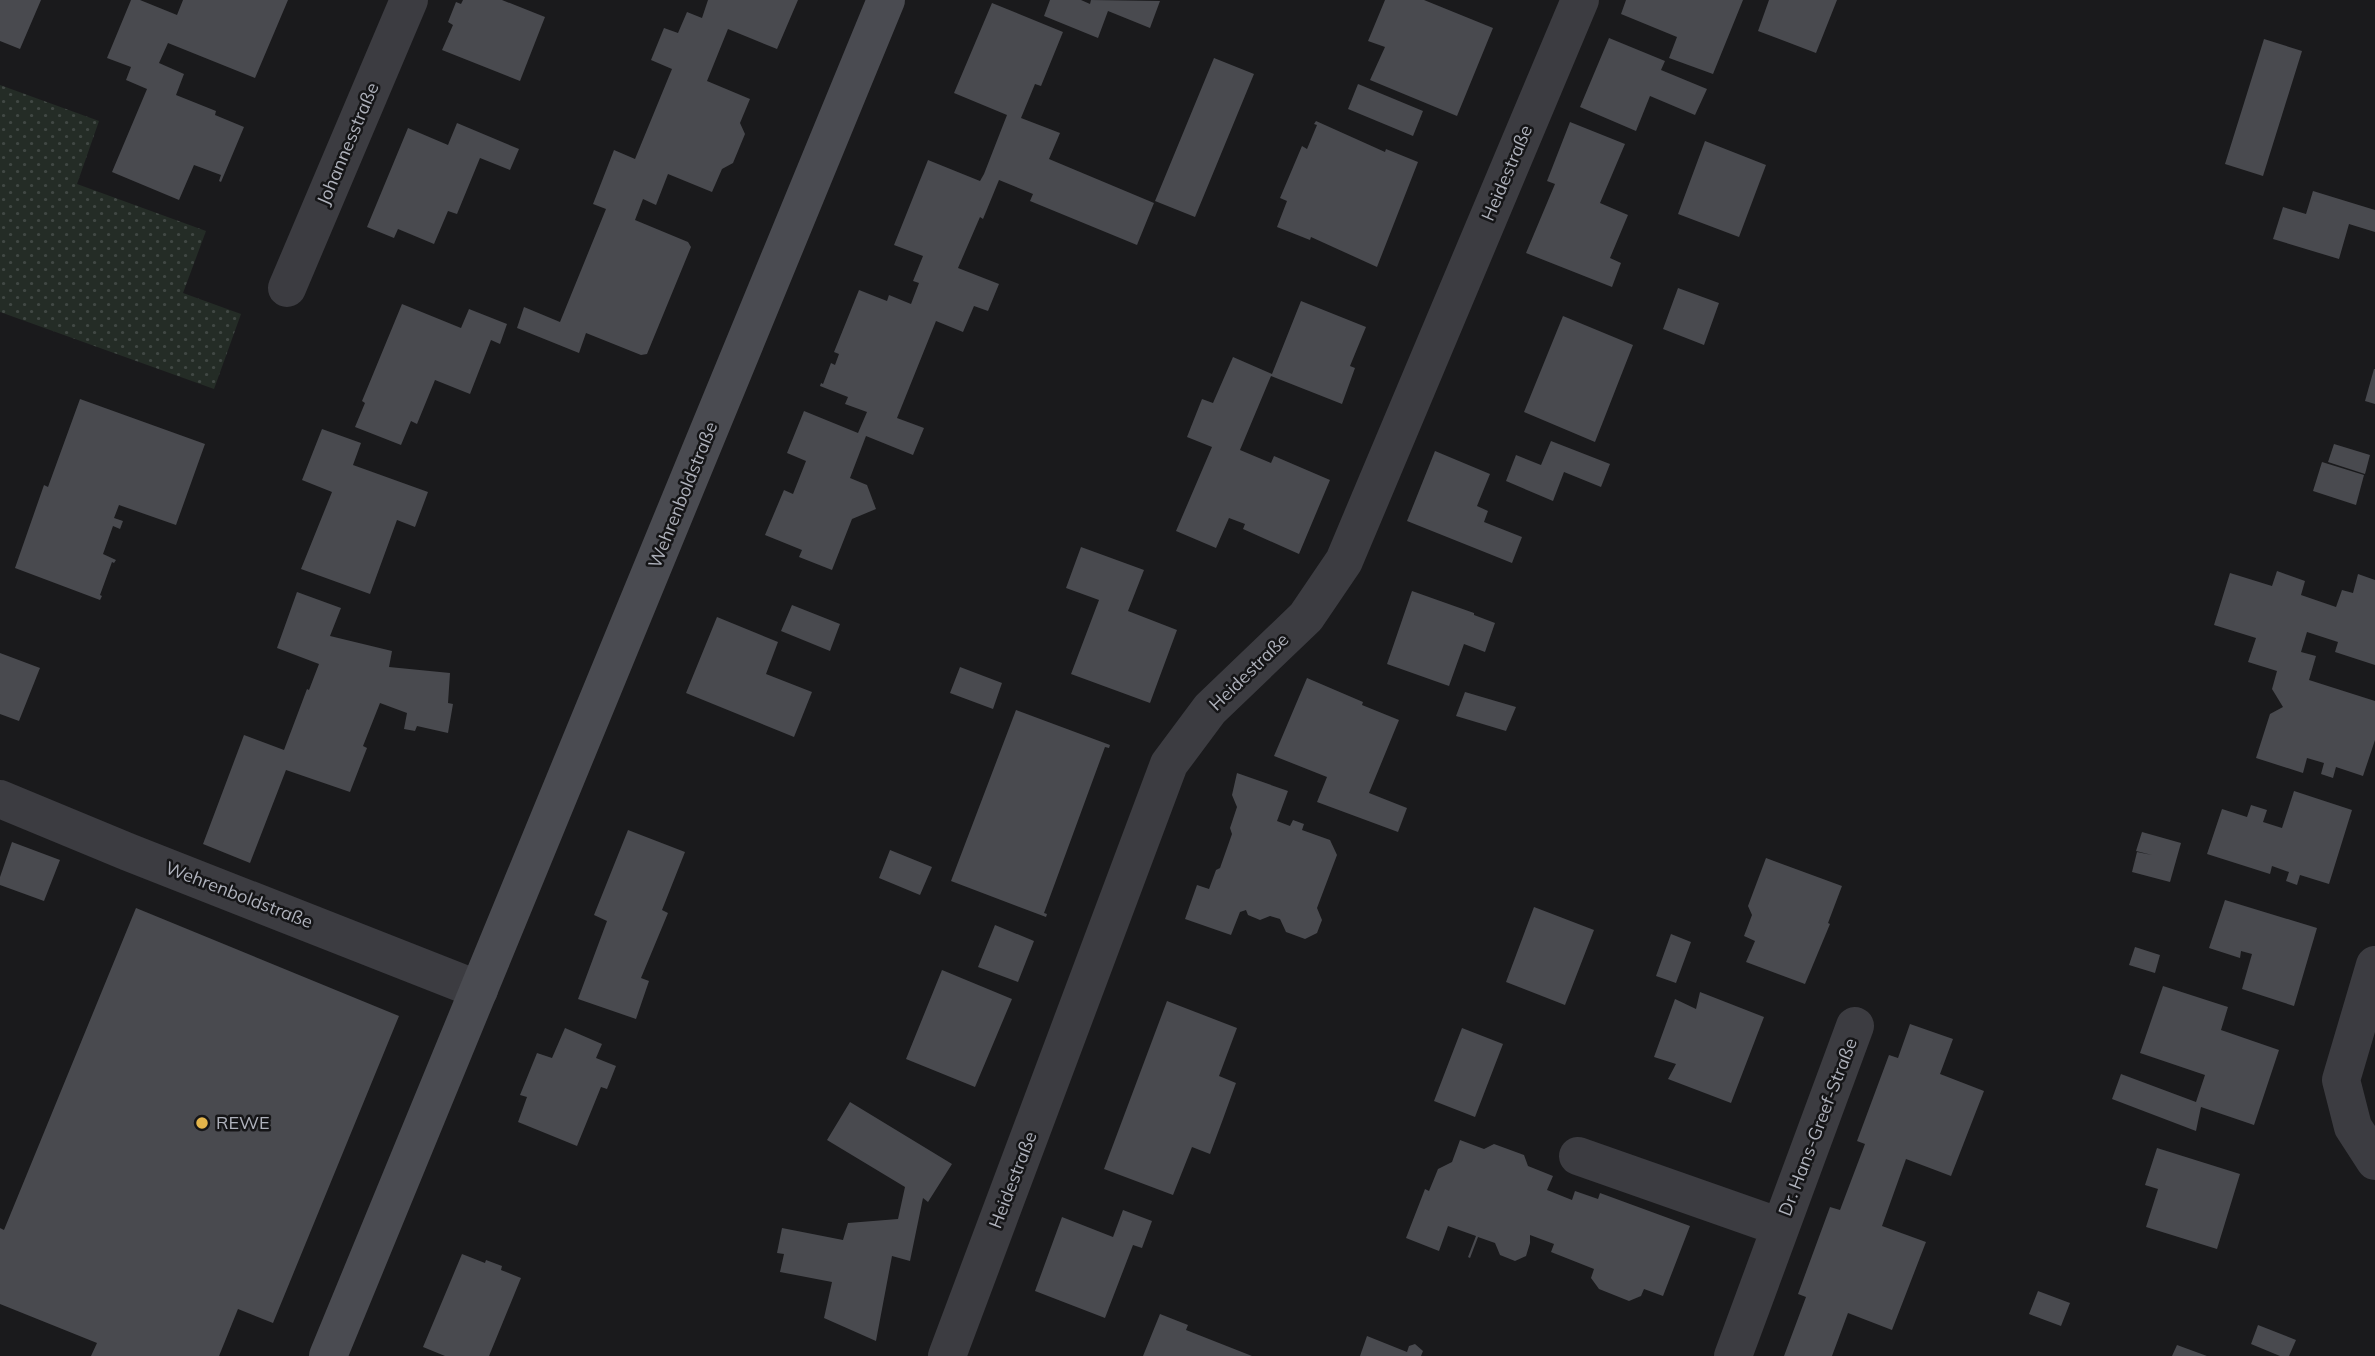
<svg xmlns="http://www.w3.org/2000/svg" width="2375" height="1356" font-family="Mulish,sans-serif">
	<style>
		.grass { fill: url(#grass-dots) }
		.building { fill: #494a4f }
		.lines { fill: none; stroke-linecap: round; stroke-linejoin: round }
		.street { stroke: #3c3c41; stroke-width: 38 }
		.secondary { stroke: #4a4b51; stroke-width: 38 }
		.poi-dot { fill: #e4b54b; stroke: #151517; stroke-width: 2.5 }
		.labels { text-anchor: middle; stroke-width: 5; stroke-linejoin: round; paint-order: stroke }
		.street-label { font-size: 18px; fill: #aeb1bb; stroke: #151517 }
		.poi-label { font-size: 18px; fill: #aeb1bb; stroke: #151517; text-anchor: start }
	</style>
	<defs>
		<pattern id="grass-dots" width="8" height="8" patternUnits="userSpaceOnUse" patternTransform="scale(1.75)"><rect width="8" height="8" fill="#242c26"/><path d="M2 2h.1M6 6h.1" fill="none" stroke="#414844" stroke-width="1.8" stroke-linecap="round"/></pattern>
	</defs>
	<rect width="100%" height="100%" fill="#1a1a1c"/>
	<!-- grass -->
	<path class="grass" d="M0,85L99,121L77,184L206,231L183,293L241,314L214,389L0,312Z"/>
	<!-- building -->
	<path class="building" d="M0,0H41L20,49L0,41Z
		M131,0H140L177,15L183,0H288L255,78L168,43L159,63L184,74L176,95L216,111L215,115L244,127L221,182L219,181L221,175L194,165L179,200L112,172L147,89L126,80L131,67L107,58Z
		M463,0H502L545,17L520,81L442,50L453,25L448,22L456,2L461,4Z
		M708,0H798L777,49L728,29L707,81L750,99L740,123L745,134L733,163L722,169L712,192L668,174L656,205L643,199L635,220L688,242L691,247L647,354L641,355L586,333L579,353L517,328L524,307L560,322L606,209L593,204L614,150L635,159L672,69L651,60L664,28L678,33L687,12L702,18Z
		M1050,0H1081L1090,4L1091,0L1160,1L1150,28L1108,11L1098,38L1044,16Z
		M1385,0H1424L1493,28L1457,116L1370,80L1385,47L1368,41Z
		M1626,0H1743L1713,74L1669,58L1677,37L1621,14Z
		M1769,0H1837L1816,53L1758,31Z
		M992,3L1063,32L1041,86L1035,84L1021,118L1060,133L1049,159L1154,203L1137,245L1030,201L1033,194L999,180L983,219L980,217L958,268L999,284L988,311L974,306L963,332L936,321L897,418L924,428L913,455L866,436L850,478L867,485L876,509L852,519L832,570L799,557L802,550L765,535L784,490L793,494L806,461L787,453L804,411L858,433L867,412L845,404L848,397L820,386L821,383L823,384L831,363L835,365L839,354L834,352L859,290L887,301L889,295L911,304L919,283L913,281L923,256L894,245L928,160L980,181L984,174L1007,115L954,93Z
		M1609,38L1665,61L1661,70L1707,89L1695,115L1650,96L1636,131L1580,107Z
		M2264,39L2302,51L2263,176L2225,164Z
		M1214,58L1254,74L1195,217L1155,201Z
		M1358,84L1423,111L1413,136L1348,109Z
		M1316,121L1385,152L1386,149L1418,162L1377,267L1311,237L1310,240L1277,227L1287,201L1280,198L1302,146L1307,149L1317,125L1314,124Z
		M1570,122L1625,144L1600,203L1628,215L1610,258L1621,263L1612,287L1526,253L1555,184L1547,181Z
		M457,123L519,149L510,170L480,158L457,214L448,211L434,244L398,229L394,238L367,227L408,128L448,145Z
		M1705,141L1766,165L1739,237L1678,214Z
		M2313,191L2375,210V232L2349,224L2339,259L2273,239L2283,207L2306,214Z
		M1678,288L1719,303L1704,345L1663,329Z
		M1301,301L1366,327L1350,366L1355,368L1342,404L1271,376L1240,450L1271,463L1274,456L1330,480L1299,554L1243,529L1245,524L1229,518L1216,548L1176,531L1212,447L1187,437L1202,399L1213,403L1233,357L1272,374Z
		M402,304L461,328L469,309L507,324L500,344L491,340L470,394L435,380L417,424L411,421L401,445L355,427L365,403L362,401Z
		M1563,316L1633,345L1595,442L1524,412Z
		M2374,369H2375V404L2365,401Z
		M80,399L205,444L176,525L119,505L114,518L123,521L120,529L113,526L103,554L116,560L114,563L112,562L100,595L102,596L100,600L15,568L44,485L48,487Z
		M322,429L361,443L353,465L428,492L415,527L397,520L370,594L301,569L332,492L302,480Z
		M1551,441L1610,464L1601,487L1564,472L1553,501L1506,481L1516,455L1541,465Z
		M2334,444L2370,455L2365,474L2328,462Z
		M1435,451L1490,474L1477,506L1488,511L1484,522L1522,537L1512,563L1407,521Z
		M2322,462L2364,475L2356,505L2313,491Z
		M1081,547L1144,570L1128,611L1177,630L1150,703L1071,674L1099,600L1066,588Z
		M2277,571L2305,581L2301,595L2336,607L2342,590L2353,593L2358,574L2375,580V665L2335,652L2338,642L2307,632L2301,652L2316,656L2309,680L2375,701V740L2363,776L2336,767L2333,778L2321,774L2324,763L2307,758L2303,773L2256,758L2270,714L2283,707L2272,689L2277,671L2248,662L2256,638L2214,625L2230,573L2272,586Z
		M1412,591L1474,613V615L1495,623L1485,652L1464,644L1449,686L1387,664Z
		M297,592L341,608L330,636L392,651L389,667L450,673L448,703L453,704L448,733L417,726L415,731L404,729L407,713L380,703L363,746L367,748L350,792L286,770L250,863L203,844L244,735L284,750L307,689L309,690L319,664L277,648Z
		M792,605L840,624L830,651L781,631Z
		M717,617L778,642L766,674L812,692L794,737L686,693Z
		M0,653L40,668L19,721L0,714Z
		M960,667L1002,683L993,709L950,693Z
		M1307,678L1363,702L1362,705L1399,720L1369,793L1407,808L1398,832L1317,802L1327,777L1274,756Z
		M1465,692L1516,707L1506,731L1456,716Z
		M1016,710L1110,745L1109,748L1105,747L1044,913L1047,914L1046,917L951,881Z
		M1237,773L1288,791L1277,821L1290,826L1293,820L1304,824L1302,830L1330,840L1337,855L1317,908L1322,920L1317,933L1305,939L1286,932L1280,919L1270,916L1260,920L1248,915L1246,910L1240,912L1231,935L1185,919L1197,885L1209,889L1216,870L1220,868L1232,834L1230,828L1237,807L1232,795Z
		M2294,791L2352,810L2329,884L2300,875L2297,885L2286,881L2289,872L2272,866L2270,874L2207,854L2222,809L2247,817L2251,805L2267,810L2263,822L2282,828Z
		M628,830L685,852L662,910L668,913L641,978L649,981L636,1019L578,999L607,921L594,915Z
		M2142,832L2181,843L2170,882L2132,872L2137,852L2152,855L2136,851Z
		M12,842L60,860L44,901L0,885V877Z
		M890,850L932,867L920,895L879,878Z
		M1766,858L1842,886L1828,923L1830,924L1805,984L1746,962L1755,941L1744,936L1752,915L1748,906Z
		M2225,900L2317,928L2294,1006L2242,989L2252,954L2241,951L2240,958L2209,948Z
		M1534,907L1594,930L1565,1005L1506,982Z
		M136,908L399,1016L273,1323L238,1309L219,1356H91L97,1343L0,1304V1228L4,1230Z
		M995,925L1034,941L1018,982L978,967Z
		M1671,934L1691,942L1676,983L1656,976Z
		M2135,947L2160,955L2155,973L2129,965Z
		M942,970L1012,999L975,1087L906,1059Z
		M2163,986L2228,1007L2221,1030L2279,1050L2254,1125L2201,1107L2196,1131L2112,1099L2121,1074L2196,1102L2205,1075L2140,1053Z
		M1700,992L1764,1017L1731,1103L1668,1079L1676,1064L1654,1057L1675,999L1696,1009Z
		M1167,1001L1237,1028L1219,1076L1236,1083L1223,1119L1210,1154L1192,1147L1173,1195L1104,1169Z
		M1910,1024L1953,1039L1940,1074L1984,1091L1951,1176L1906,1159L1882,1226L1926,1242L1892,1330L1848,1313L1832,1356H1784L1806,1297L1798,1294L1830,1207L1840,1210L1865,1144L1857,1141L1889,1055L1898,1058Z
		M565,1028L602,1044L596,1058L616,1066L607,1089L601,1087L577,1146L518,1122L527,1097L520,1095L537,1053L552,1058Z
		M1462,1028L1503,1044L1475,1117L1434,1101Z
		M850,1102L952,1164L928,1202L923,1198L910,1261L892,1256L876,1341L824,1318L832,1282L780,1272L784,1254L777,1253L782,1228L843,1240L848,1223L898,1219L905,1187L827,1140Z
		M1460,1140L1484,1149L1494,1144L1524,1155L1528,1166L1553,1176L1547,1190L1572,1200L1575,1191L1598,1199L1600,1193L1690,1226L1663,1296L1644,1289L1641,1296L1629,1301L1599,1289L1591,1278L1594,1269L1551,1252L1554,1244L1530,1235V1243L1526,1256L1515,1261L1500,1255L1495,1243L1478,1237L1470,1258L1468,1257L1476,1236L1448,1226L1439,1251L1406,1238L1425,1189L1429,1191L1438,1169L1452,1162Z
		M2157,1148L2240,1174L2217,1249L2146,1227L2158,1189L2145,1185Z
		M1123,1210L1152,1221L1142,1248L1133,1245L1105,1318L1035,1291L1062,1217L1113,1237Z
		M462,1254L485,1263L486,1260L502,1266L501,1270L521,1278L489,1356H445L423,1347Z
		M2038,1291L2070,1303L2061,1326L2029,1314Z
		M1160,1314L1188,1325L1186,1330L1252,1356H1143Z
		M2258,1325L2296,1340L2289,1356H2280L2251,1344Z
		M1367,1336L1407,1352L1409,1346L1415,1344L1423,1351L1421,1356H1360Z
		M2177,1345L2207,1356H2172Z"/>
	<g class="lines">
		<!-- street -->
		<path class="street" d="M287,288L409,0
			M0,799L128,852L479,990
			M2375,965L2341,1080L2353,1127L2375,1161
			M1578,1156L1780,1227
			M947,1356L1169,764L1210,709L1306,617L1344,561L1580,0
			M1733,1356L1855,1026"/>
		<!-- secondary -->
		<path class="secondary" d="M328,1356L886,0"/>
	</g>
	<!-- markers -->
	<circle class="poi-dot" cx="202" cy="1123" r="7"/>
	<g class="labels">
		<!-- street labels -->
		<g class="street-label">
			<text transform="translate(348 144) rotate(-67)" y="6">Johannesstraße</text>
			<text transform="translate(1507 173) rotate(-67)" y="6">Heidestraße</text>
			<text transform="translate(683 495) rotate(-68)" y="6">Wehrenboldstraße</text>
			<text transform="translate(1249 672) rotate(-44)" y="6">Heidestraße</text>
			<text transform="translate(239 895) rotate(21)" y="6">Wehrenboldstraße</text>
			<text transform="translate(1818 1127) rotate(-69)" y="6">Dr. Hans-Greef-Straße</text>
			<text transform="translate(1013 1180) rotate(-69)" y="6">Heidestraße</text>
		</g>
		<!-- poi labels -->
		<g class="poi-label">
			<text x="216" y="1129">REWE</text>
		</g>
	</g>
</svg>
